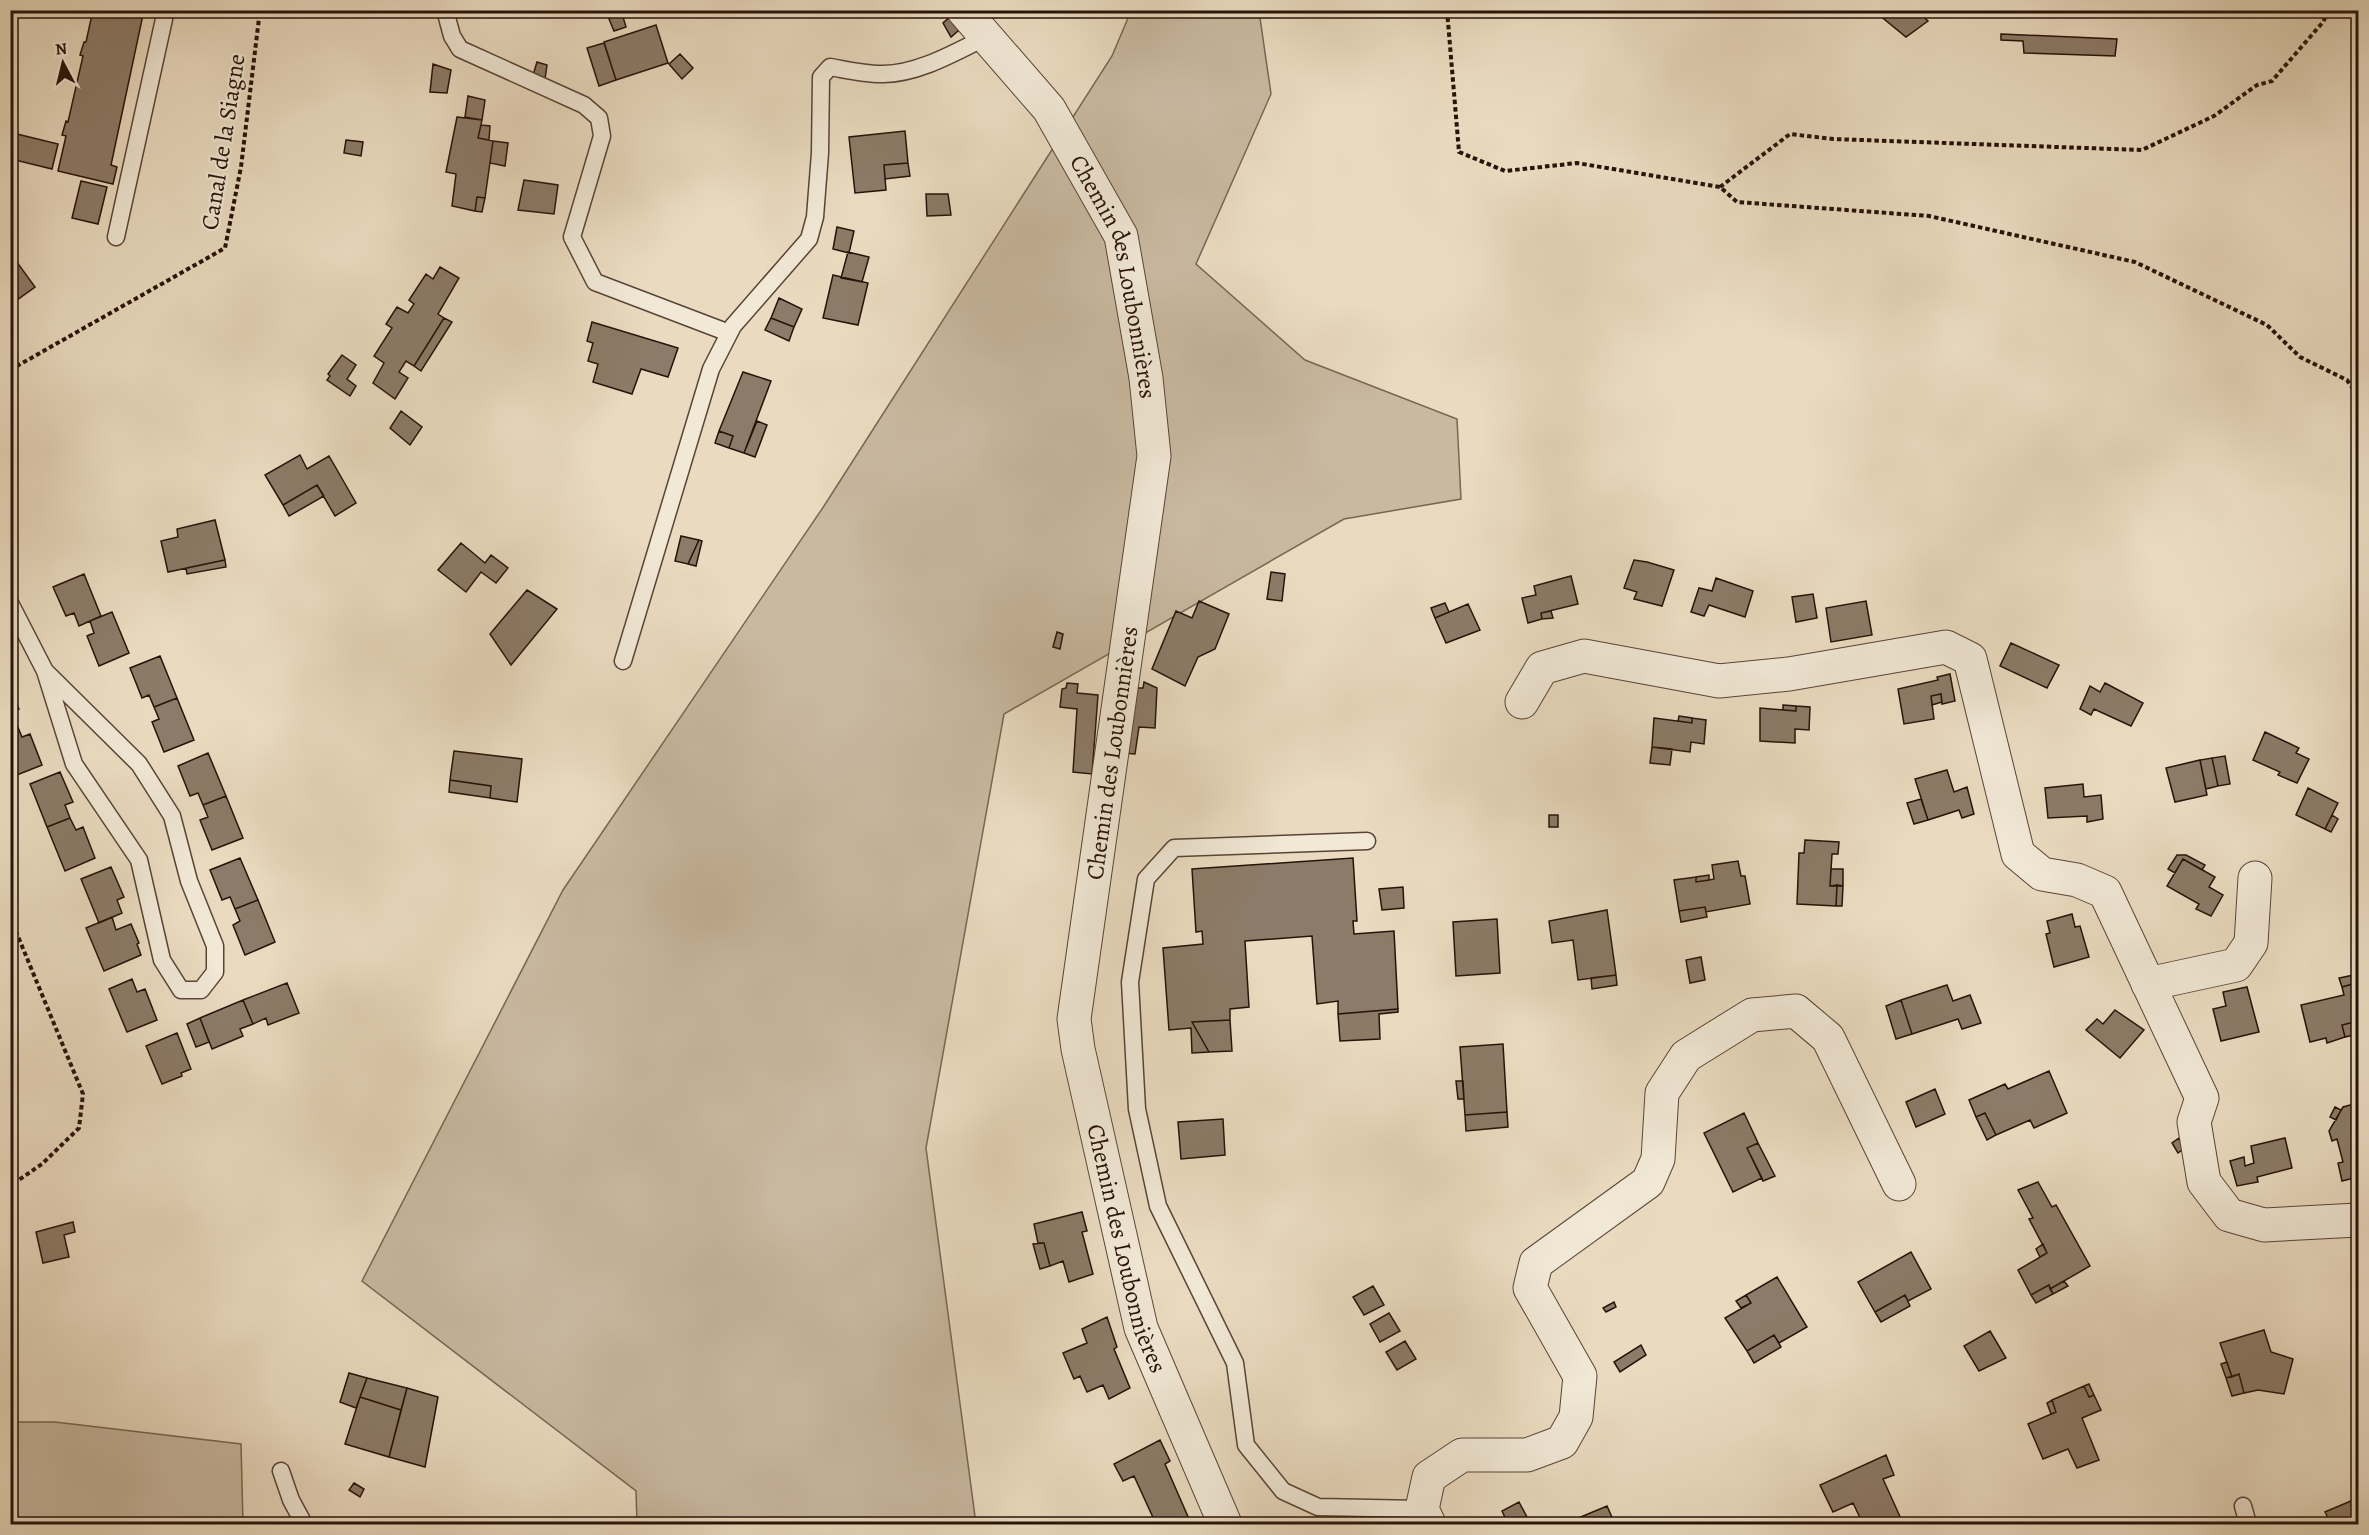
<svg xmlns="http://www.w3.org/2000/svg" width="2369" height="1535" font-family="Alegreya,serif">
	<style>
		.green { fill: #c9b9a1; stroke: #786655; stroke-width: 1.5 }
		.building { fill: #8c7b68; stroke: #271209; stroke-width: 1.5 }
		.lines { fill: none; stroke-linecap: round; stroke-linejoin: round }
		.service-casing { stroke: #584437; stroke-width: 19 }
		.minor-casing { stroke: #584437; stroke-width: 35 }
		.path { stroke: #271209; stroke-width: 4; stroke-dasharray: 4.5 3; stroke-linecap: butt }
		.service { stroke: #f1e8d6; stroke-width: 16 }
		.minor { stroke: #f1e8d6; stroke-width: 33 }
		.labels { text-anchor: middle; stroke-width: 4.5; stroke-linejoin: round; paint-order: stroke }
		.street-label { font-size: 24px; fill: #271209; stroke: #f1e8d6 }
	</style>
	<rect width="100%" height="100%" fill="#eadbc0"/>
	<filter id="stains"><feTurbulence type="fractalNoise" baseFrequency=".00333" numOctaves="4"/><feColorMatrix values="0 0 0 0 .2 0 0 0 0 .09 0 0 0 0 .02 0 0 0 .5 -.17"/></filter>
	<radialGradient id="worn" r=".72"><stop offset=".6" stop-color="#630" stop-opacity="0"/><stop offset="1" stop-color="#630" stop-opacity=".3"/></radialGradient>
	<!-- green -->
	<path class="green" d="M1131,11H1259L1271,94L1196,264L1305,360L1457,419L1461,499L1344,519L1004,714L926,1148L976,1524H637L636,1491L362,1281L563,890L824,506L1112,56Z
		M10,1422H55L241,1444L243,1524H11Z"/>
	<!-- building -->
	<path class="building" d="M93,10H144L111,165L117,167L113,184L58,171L66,136L62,135L66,121L68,122L83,56L80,55L84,42H86Z
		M621,10L626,27L614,31L607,14Z
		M1873,10H1916L1928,21L1906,37Z
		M952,15L957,22L958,31L951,37L943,23Z
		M656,25L668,63L616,80L604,42Z
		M2001,34L2117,39L2115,56L2024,53L2023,41L2001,40Z
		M604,43L616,80L599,86L587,48Z
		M680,54L693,68L682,79L669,64Z
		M537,62L547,65L545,79L533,75Z
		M433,64L451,70L447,93L430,92Z
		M468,96L485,100L482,120L465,117Z
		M457,117L482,120L478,138L493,141L485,198L477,197L475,211L452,206L456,174L446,172Z
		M481,125L490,126L489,140L478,138Z
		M905,131L908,163L884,165L886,190L855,193L849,137Z
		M17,134L58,144L52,169L11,159Z
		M346,140L363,142L361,156L344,153Z
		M493,141L508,143L505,166L490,163Z
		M908,163L910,176L885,179L884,165Z
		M524,180L558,185L554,214L518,210Z
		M81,181L107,187L98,224L72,218Z
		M926,194H948L951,215L927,216Z
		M477,197L485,198L482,212L475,211Z
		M837,227L854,231L849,253L833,249Z
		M10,244L14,248L11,254L35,287L10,305Z
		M848,252L869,257L862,282L841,278Z
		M440,267L459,278L438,314L444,318L414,366L406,361L399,372L408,378L395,399L373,383L384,363L374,356L392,328L386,324L397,307L408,313L414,304L409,300L426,274L433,279Z
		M833,275L868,283L858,325L823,318Z
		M779,298L802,309L794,327L771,318Z
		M444,318L452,322L421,371L414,366Z
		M771,318L794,327L789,341L765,330Z
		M592,322L678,348L668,377L641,369L632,394L593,382L598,364L588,361L593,343L587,341Z
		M342,355L356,365L347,379L356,386L350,396L327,380L330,376L328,374Z
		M743,372L771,381L744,453L729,448L733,436L719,431Z
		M401,411L422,427L410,445L390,428Z
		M757,421L767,425L755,457L744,453Z
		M719,431L733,436L729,448L715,443Z
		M300,455L307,469L329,456L356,503L335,516L317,485L283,505L265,475Z
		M317,485L324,496L289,516L283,505Z
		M215,520L225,560L168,572L161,541L178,537L177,529Z
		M681,536L699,540L688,564L675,561Z
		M699,540L702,541L696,566L688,564Z
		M461,543L485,563L491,555L508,568L496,583L481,572L466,592L438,570Z
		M225,560L226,567L187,574L186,568Z
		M1634,560L1647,562L1674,570L1662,606L1634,599L1637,592L1624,588Z
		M1271,572L1285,574L1282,601L1267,599Z
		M84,574L101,616L79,626L74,613L66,616L53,587Z
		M1571,576L1578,604L1541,613L1542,619L1528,623L1522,598L1536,595L1534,586Z
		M1716,578L1753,591L1745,617L1709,605L1704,616L1691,612L1699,588L1712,591Z
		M527,590L557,609L511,665L490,634Z
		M1813,594L1817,618L1796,622L1792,597Z
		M1199,601L1229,614L1215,649L1198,657L1185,686L1152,669L1176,611L1192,618Z
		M1866,601L1872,635L1831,642L1826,608Z
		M1445,603L1449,612L1435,618L1431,608Z
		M1468,604L1480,630L1446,643L1435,618Z
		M1551,611L1553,618L1542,619L1541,613Z
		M112,612L129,653L99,666L87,636L94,633L90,621Z
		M1057,632L1063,634L1060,649L1053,647Z
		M2011,643L2059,665L2047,688L2000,666Z
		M160,656L177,698L154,707L149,695L142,698L130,668Z
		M1950,674L1955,701L1942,704L1941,694L1931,696L1934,719L1904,724L1898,689L1938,680L1937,677Z
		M1144,682L1157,688L1155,728L1139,727L1135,754L1123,753L1128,688H1143Z
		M1067,683L1078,684L1077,693L1098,695L1092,774L1073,772L1077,709L1060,707L1062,689L1066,688Z
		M2105,683L2143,703L2131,726L2094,709L2091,715L2080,709L2090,686L2100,692Z
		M10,688L19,709L12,712L17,725L10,727Z
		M1941,694L1942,702L1932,705L1931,696Z
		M177,698L194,740L164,752L152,722L159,719L154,707Z
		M1783,705L1796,706V711L1783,710Z
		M1796,706L1810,707L1809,730L1795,729V743L1760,741V708L1796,711Z
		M1679,716L1692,718V723L1678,721Z
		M1654,718L1692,723V718L1706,720L1704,744L1691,742L1690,752L1652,747Z
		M17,725L22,737L30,734L42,765L12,777L10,727Z
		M2265,732L2299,748L2296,753L2309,759L2297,783L2278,775L2280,772L2253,760Z
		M1652,747L1672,749L1670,765L1650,763Z
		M454,751L522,759L517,802L490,798L491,786L450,780Z
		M208,753L226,796L203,805L198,793L190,796L178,766Z
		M2225,756L2230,784L2218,786L2212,758Z
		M2212,758L2218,786L2206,789L2200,760Z
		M2200,760L2207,795L2175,802L2166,768Z
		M1947,770L1954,792L1967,787L1974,814L1962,818L1959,810L1928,820L1915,779Z
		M60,772L73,802L65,805L70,818L47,827L30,784Z
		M450,780L491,786L490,798L449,792Z
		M2083,784L2084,797L2101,795L2103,819L2087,822V816L2048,818L2045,788Z
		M2308,788L2338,803L2325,829L2296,815Z
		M226,796L243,838L212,850L200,820L208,817L203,805Z
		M1921,799L1928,820L1914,824L1907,803Z
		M1549,815H1558V827H1549Z
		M2332,815L2338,819L2331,832L2325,829Z
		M70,818L76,830L83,827L95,858L65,871L47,827Z
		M1805,840L1839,842L1838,854H1832L1830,886L1837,885L1836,906L1797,904L1799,853H1804Z
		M2177,855H2186L2205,865L2202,870L2183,859L2175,873L2168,869Z
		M240,858L258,900L235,909L230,897L222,900L210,870Z
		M1353,858L1357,921H1353L1354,934L1394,931L1398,1009L1338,1014V1001L1317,1004L1312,936L1245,941L1249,1007L1230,1009V1020L1192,1022L1209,1052L1192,1053L1191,1028L1169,1030L1163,948L1203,944L1202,931L1196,932L1192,869Z
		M2183,859L2215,877L2209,887L2223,895L2211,916L2196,909L2199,904L2167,886Z
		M1738,861L1741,876H1745L1750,904L1706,912L1705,907L1679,911L1674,880L1696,877V882L1709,880L1714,879L1712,865Z
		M111,867L124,897L117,900L122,913L99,923L81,879Z
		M1831,869H1843V886H1830Z
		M1709,875V880L1696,882V877Z
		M1837,885L1843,886L1842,906H1836Z
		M1403,887L1404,908L1382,910L1379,889Z
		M258,900L275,942L245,955L233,925L240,921L235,909Z
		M1705,907L1707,917L1681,922L1679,911Z
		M1607,910L1616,975L1578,980L1573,940L1552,943L1549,921Z
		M2072,914L2075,927L2080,926L2089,957L2054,967L2046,934L2050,933L2047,921Z
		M112,917L116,930L131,924L139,943L137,944L141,955L104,971L86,928Z
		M1497,919L1500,973L1456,976L1453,922Z
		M1701,957L1705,980L1690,983L1686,960Z
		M2358,974V1021L2342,1025L2345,1037L2327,1043L2326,1038L2310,1042L2301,1005L2344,995L2342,987L2356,983L2354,975Z
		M1616,975L1617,985L1592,989L1591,978Z
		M2354,975L2356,983L2342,987L2339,978Z
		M132,979L137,992L145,989L157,1020L127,1032L109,989Z
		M287,983L299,1013L268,1025L266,1018L253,1024L243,1000Z
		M1947,985L1953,1001L1970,995L1981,1023L1962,1029L1958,1019L1912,1034L1901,1000Z
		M2247,987L2259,1032L2221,1041L2213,1009L2226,1006L2223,992Z
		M243,1000L253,1024L240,1029L243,1036L212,1049L200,1018Z
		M1901,1000L1912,1034L1896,1039L1886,1006Z
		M1398,1009V1012L1379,1014L1380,1039L1340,1041L1338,1014Z
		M2115,1010L2144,1030L2120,1058L2086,1030L2097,1019L2103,1024Z
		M200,1018L209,1042L196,1047L187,1024Z
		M1230,1020L1232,1051L1209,1052L1192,1022Z
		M2358,1021V1034L2345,1037L2342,1025Z
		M177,1033L191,1069L181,1073L182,1076L162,1084L146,1046Z
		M1503,1044L1507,1112L1465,1115L1460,1047Z
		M2049,1071L2067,1113L2034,1128L2030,1120L1996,1135L1985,1113L1976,1117L1969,1100L2005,1084L2008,1089Z
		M1456,1081H1463L1464,1099H1458Z
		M1935,1089L1945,1114L1916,1127L1906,1102Z
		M2358,1103V1177L2342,1181L2338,1163L2343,1162L2337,1139L2332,1141L2329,1131L2343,1107Z
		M2335,1107L2341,1110L2336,1120L2330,1117Z
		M1507,1112L1508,1127L1466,1131L1465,1115Z
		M1744,1113L1758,1143L1747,1148L1762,1178L1733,1192L1704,1133Z
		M1985,1113L1996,1135L1987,1140L1976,1117Z
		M1223,1119L1225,1155L1181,1159L1178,1122Z
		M2179,1138L2185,1148L2178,1153L2172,1143Z
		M2285,1138L2292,1168L2257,1177L2258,1182L2237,1186L2230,1161L2244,1157L2245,1166L2254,1163L2251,1146Z
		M1758,1143L1775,1176L1763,1181L1747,1148Z
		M2038,1182L2052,1207L2056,1205L2090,1266L2050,1289L2049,1285L2031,1295L2018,1270L2047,1253L2029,1219L2033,1218L2018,1190Z
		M1082,1212L1087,1231L1082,1232L1093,1274L1069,1282L1063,1261L1050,1266L1044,1243H1038L1034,1224Z
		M73,1222L75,1232L64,1235L69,1257L43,1263L36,1232Z
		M1044,1243L1050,1266L1040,1269L1033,1244Z
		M2043,1244L2047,1253L2040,1257L2036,1249Z
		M1911,1252L1931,1289L1908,1301L1905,1295L1875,1312L1858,1282Z
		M1777,1277L1807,1327L1779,1343L1774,1335L1747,1351L1725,1318L1751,1303L1746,1295Z
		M2064,1281L2068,1286L2053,1294L2050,1289Z
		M2049,1285L2053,1294L2036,1303L2031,1295Z
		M1373,1286L1384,1305L1364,1315L1353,1297Z
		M1746,1295L1751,1303L1741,1308L1736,1301Z
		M1905,1295L1910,1306L1881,1322L1875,1312Z
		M1614,1302L1616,1307L1606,1312L1603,1308Z
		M1389,1313L1400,1331L1380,1342L1370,1324Z
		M1107,1317L1117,1347L1114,1349L1130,1388L1109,1399L1103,1385L1087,1392L1080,1376L1074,1379L1063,1353L1087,1343L1082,1329Z
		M2264,1330L2271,1352L2293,1359L2284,1394L2258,1390L2244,1393L2239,1374L2232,1377L2220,1343Z
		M1990,1331L2006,1358L1979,1371L1964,1346Z
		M1774,1335L1781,1347L1754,1363L1747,1351Z
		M1405,1341L1416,1359L1397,1370L1386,1352Z
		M1641,1345L1646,1355L1620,1372L1614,1362Z
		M2227,1362L2232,1377L2226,1378L2221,1364Z
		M349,1373L367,1378L356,1408L340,1402Z
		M2239,1374L2244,1393L2232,1396L2226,1378Z
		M367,1378L407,1388L401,1410L360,1397Z
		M2089,1384L2094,1395L2089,1397L2084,1386Z
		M2084,1386L2089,1397L2094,1395L2101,1410L2082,1418L2099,1460L2077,1468L2068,1449L2043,1459L2028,1424L2056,1412L2052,1400Z
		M407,1388L438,1397L425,1467L389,1457Z
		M360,1397L401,1410L389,1457L345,1444Z
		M2052,1400L2056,1412L2051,1414L2047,1403Z
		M1160,1440L1170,1461L1165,1464L1189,1519L1179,1524H1156L1134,1476L1123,1481L1114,1464Z
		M1886,1455L1894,1475L1883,1479L1902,1521L1893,1524H1863L1853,1503L1833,1512L1820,1485Z
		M354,1483L364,1489L360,1497L349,1490Z
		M2358,1498V1524H2331L2325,1512Z
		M1519,1502L1527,1517L1508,1524L1502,1511Z
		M1607,1506L1615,1524H1564Z"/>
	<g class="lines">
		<!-- service casing -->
		<g class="service-casing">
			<path id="service" d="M445,10L452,36L460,49L584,105L599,118L602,136L572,237L595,282L729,333
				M116,237L166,10
				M10,603L45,671L74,764L139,860L162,960L181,990H201L215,972V946L189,881L172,816L139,764L45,671
				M623,661L711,369L733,326L809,239L815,217L820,153L821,77L830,67C847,70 864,74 881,74C916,75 956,52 986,37
				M1367,841L1174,848L1146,879L1130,982L1137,1109L1158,1206L1235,1363L1246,1445L1283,1491L1318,1507L1422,1509
				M281,1471L291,1500L304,1524
				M2243,1506L2248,1524"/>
		</g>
		<!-- minor casing -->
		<g class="minor-casing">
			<g id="minor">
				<path id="s1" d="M963,10L1049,109L1121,236L1146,378L1154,456L1074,1019L1078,1049L1141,1328L1225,1524"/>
				<path d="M1522,702L1542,668L1584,656L1719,681L1789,674L1946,647L1970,659L2018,854L2042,874L2077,880L2105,892L2202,1098L2194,1122L2204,1182L2229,1215L2264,1225L2358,1220"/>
				<path d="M2148,984L2236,965L2251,943L2255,878"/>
				<path d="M1429,1524L1422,1509L1429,1477L1462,1455H1527L1562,1442L1576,1417L1580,1376L1530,1288L1536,1263L1648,1182L1658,1159L1662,1093L1686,1056L1752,1015L1796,1011L1828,1038L1899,1184"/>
			</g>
		</g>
		<!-- path -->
		<path class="path" d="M1447,10L1459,152L1505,171L1577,163L1720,187L1737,202L1929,216L2135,262L2267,325L2300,357L2347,380L2358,396
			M1720,187L1790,134L1833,139L2142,150L2214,116L2257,85L2272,81L2323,22L2329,10
			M10,370L225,248L241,167L260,10
			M10,917L83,1094L79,1128L42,1164L10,1186"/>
		<!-- service -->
		<use href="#service" class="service"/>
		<!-- minor -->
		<use href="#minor" class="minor"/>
	</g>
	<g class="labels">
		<!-- street labels -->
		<g class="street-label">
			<text transform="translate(223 142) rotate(-81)" y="8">Canal de la Siagne</text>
			<text dy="8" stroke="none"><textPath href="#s1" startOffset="314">Chemin des Loubonnières</textPath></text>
			<text transform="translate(1112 753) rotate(-82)" y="8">Chemin des Loubonnières</text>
			<text dy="8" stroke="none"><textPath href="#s1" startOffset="1304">Chemin des Loubonnières</textPath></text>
		</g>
	</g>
	<!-- margin -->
	<rect width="2369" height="1535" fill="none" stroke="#eadbc0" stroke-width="36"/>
	<rect x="12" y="12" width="2345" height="1511" fill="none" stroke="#271209" stroke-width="3"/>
	<rect x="18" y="18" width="2333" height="1499" fill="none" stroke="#271209" stroke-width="1.5"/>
	<!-- north arrow -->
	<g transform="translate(63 63) rotate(353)" stroke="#f1e8d6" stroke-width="4.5" paint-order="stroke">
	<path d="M0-4.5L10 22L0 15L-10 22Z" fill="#271209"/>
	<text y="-9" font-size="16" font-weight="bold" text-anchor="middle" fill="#271209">N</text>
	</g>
	<rect width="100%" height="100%" filter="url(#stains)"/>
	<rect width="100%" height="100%" fill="url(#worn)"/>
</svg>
